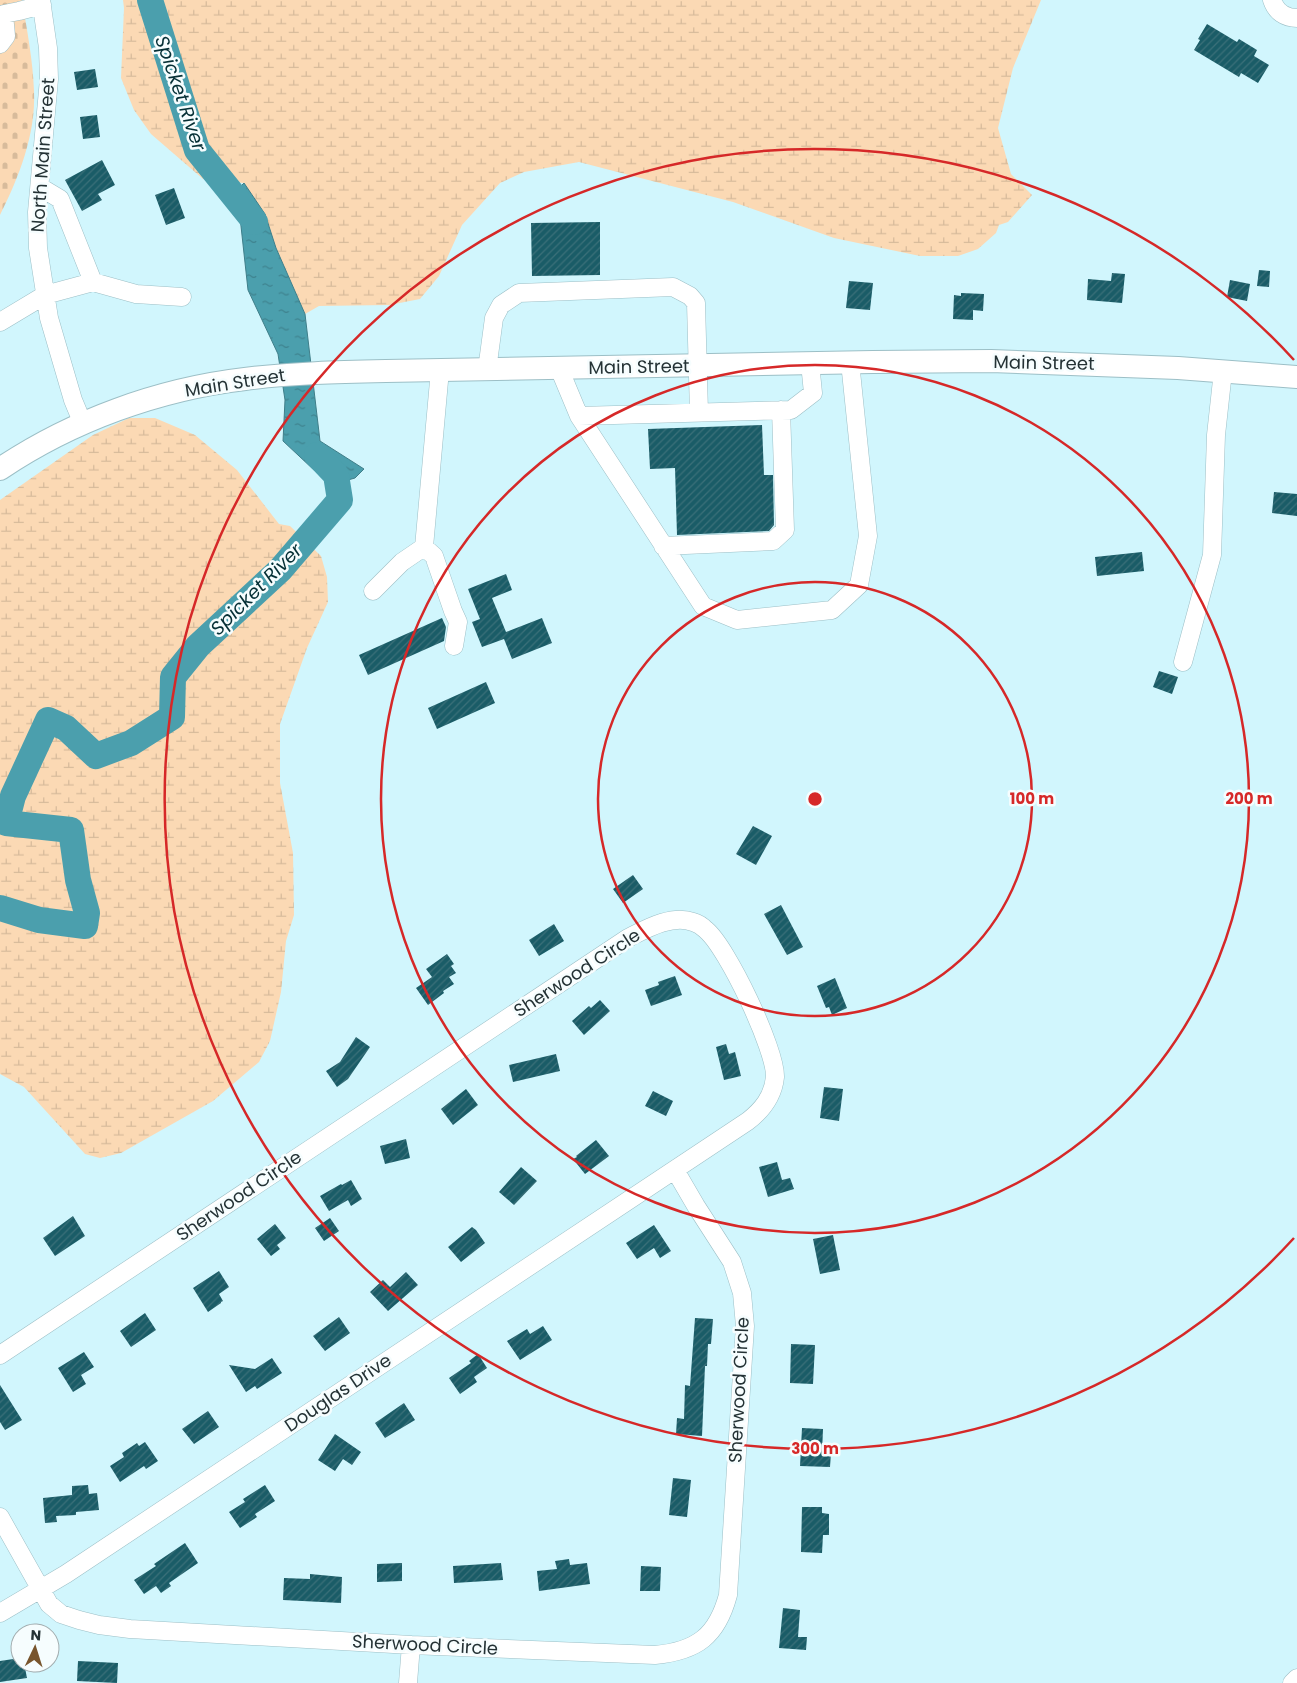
<svg xmlns="http://www.w3.org/2000/svg" width="1297" height="1683" font-family="Poppins,sans-serif">
	<style>
		.wetland { fill: url(#wetland-marsh) }
		.cemetery { fill: url(#cemetery-stones) }
		.water { fill: url(#water-ripples); stroke: #3f7e89 }
		.lines { fill: none; stroke-linecap: round; stroke-linejoin: round }
		.river { stroke: #4b9fad; stroke-width: 26 }
		.building { fill: url(#building-hatch) }
		.minor-casing { stroke: #9cbfc6; stroke-width: 19 }
		.major-casing { stroke: #9cbfc6; stroke-width: 24 }
		.minor { stroke: #fff; stroke-width: 18 }
		.major { stroke: #fff; stroke-width: 22 }
		.ring { fill: none; stroke: #d62828; stroke-width: 2.5 }
		.labels { text-anchor: middle; stroke-width: 5; stroke-linejoin: round; paint-order: stroke }
		.street-label { font-size: 18px; fill: #243235; stroke: #f6fdfe }
		.water-label { font-size: 19px; font-style: italic; fill: #063036; stroke: #f6fdfe }
		.centre { fill: #d62828; stroke: #f6fdfe; stroke-width: 2.5 }
		.ring-label { font-size: 15px; text-anchor: middle; font-weight: bold; fill: #d62828; stroke: #f6fdfe; stroke-width: 5; stroke-linejoin: round; paint-order: stroke }
	</style>
	<defs>
		<pattern id="wetland-marsh" width="20" height="14" patternUnits="userSpaceOnUse" patternTransform="scale(1.25)"><rect width="20" height="14" fill="#fbd9b4"/><path d="M1 5h8M5 5V1M11 12h8M15 12V8" fill="none" stroke="#d7bb9b"/></pattern>
		<pattern id="cemetery-stones" width="16" height="16" patternUnits="userSpaceOnUse" patternTransform="scale(1.25)"><rect width="16" height="16" fill="#fbd9b4"/><path d="M2 7V4a2 2 0 0 1 4 0v3zM10 15v-3a2 2 0 0 1 4 0v3z" fill="#d7bb9b"/></pattern>
		<pattern id="water-ripples" width="26" height="14" patternUnits="userSpaceOnUse" patternTransform="scale(1.25)"><rect width="26" height="14" fill="#4b9fad"/><path d="M2 4q2-2 4 0t4 0M15 11q2-2 4 0t4 0" fill="none" stroke="#3e828e"/></pattern>
		<pattern id="building-hatch" width="6" height="6" patternUnits="userSpaceOnUse" patternTransform="scale(1.25)"><rect width="6" height="6" fill="#1a5c67"/><path d="M-1 1l2-2M0 6l6-6M5 7l2-2" fill="none" stroke="#3b7079"/></pattern>
	</defs>
	<rect width="100%" height="100%" fill="#d1f6fd"/>
	<!-- wetland -->
	<path class="wetland" d="M123,0H1041L1013,68L998,128L1011,174L1032,195L1008,222L999,225L996,233L978,249L958,256H920L834,238L733,202L579,162L524,172L500,183L462,225L439,276L420,299L389,305L319,306L305,314L276,248L265,214L244,183L203,179L151,134L134,110L121,78L124,8Z
		M129,418H155L195,435L237,470L279,524L290,526L321,556L327,577L328,602L307,648L280,724V783L293,853L294,915L286,941L281,992L270,1041L259,1062L213,1101L121,1153L100,1158L85,1154L24,1087L0,1074V500L93,435Z"/>
	<!-- cemetery -->
	<path class="cemetery" d="M0,0H22C27,30 33,61 34,91C36,134 19,177 0,215Z"/>
	<!-- water -->
	<path class="water" d="M244,183L265,214L276,248L305,314L320,441L364,469L355,478L330,485L283,441L285,400L278,354L248,290L240,217L228,199Z"/>
	<g class="lines">
		<!-- river -->
		<path class="river" d="M150,0L197,150L255,222
			M0,908L39,920L85,926L87,913L78,880L71,830L6,823L13,796L48,720L66,728L96,756L131,743L172,717L173,677L198,646L280,570L340,500L336,475L317,455"/>
	</g>
	<!-- building -->
	<path class="building" d="M1207,24L1237,42L1239,39L1257,50L1254,56L1269,65L1258,83L1241,73L1239,77L1194,50L1200,40L1198,39Z
		M95,69L98,87L77,90L74,72Z
		M97,115L100,137L83,139L80,117Z
		M102,160L115,185L98,194L102,200L82,211L65,180Z
		M174,188L185,218L166,225L155,195Z
		M600,222V275L532,276L531,223Z
		M1259,270L1270,271L1269,287L1257,286Z
		M1112,273L1125,274L1122,303L1087,300L1088,279L1111,281Z
		M1230,280L1250,284L1247,301L1227,297Z
		M849,281L873,283L870,310L846,308Z
		M961,293L984,294L983,311L973,310V320L953,319L954,295L961,296Z
		M762,425L764,475H773L774,525L769,531L677,535L675,468L650,469L648,429Z
		M1274,492L1297,494V516L1272,513Z
		M1142,552L1144,571L1097,576L1095,557Z
		M506,574L512,590L492,598L506,632L542,618L552,643L512,659L504,639L482,647L472,622L480,619L468,589Z
		M442,618L446,627L444,641L368,675L359,655Z
		M1159,671L1178,677L1172,694L1153,687Z
		M486,682L495,703L437,729L428,708Z
		M753,826L772,836L756,865L736,854Z
		M633,875L643,889L623,903L613,889Z
		M781,905L803,947L787,955L764,914Z
		M554,924L564,941L539,956L529,940Z
		M447,954L454,964L451,966L456,973L449,977L454,984L443,991L444,993L428,1005L416,988L432,977L426,969Z
		M675,976L682,995L651,1006L645,990L659,985L658,982Z
		M835,978L847,1008L832,1015L829,1007L826,1008L817,986Z
		M600,1000L610,1011L584,1035L572,1021L589,1006L591,1008Z
		M356,1037L370,1047L348,1079L337,1087L326,1071L340,1062Z
		M726,1044L729,1054L735,1052L741,1076L724,1080L716,1047Z
		M556,1054L560,1071L513,1082L509,1065Z
		M824,1087L843,1089L839,1121L820,1118Z
		M466,1089L478,1105L453,1125L441,1109Z
		M653,1091L673,1101L666,1116L645,1106Z
		M406,1139L410,1158L385,1164L380,1146Z
		M596,1140L609,1156L585,1174L573,1159L577,1157L576,1156Z
		M777,1162L782,1180L790,1178L794,1189L768,1197L759,1167Z
		M521,1167L537,1181L514,1205L499,1192Z
		M351,1180L362,1199L351,1206L348,1200L329,1211L320,1196L341,1184L342,1185Z
		M73,1216L85,1236L55,1256L43,1238Z
		M330,1218L339,1231L324,1241L315,1228Z
		M275,1224L286,1238L277,1245L280,1249L271,1256L257,1239Z
		M654,1225L671,1251L660,1258L654,1248L637,1259L626,1243Z
		M472,1227L476,1230L485,1243L461,1262L448,1247Z
		M833,1235L840,1270L820,1274L813,1239Z
		M219,1271L229,1287L219,1294L223,1301L221,1302V1303L208,1312L193,1288Z
		M406,1272L418,1285L388,1311L370,1292L383,1280L390,1287Z
		M145,1313L156,1330L131,1347L120,1331Z
		M339,1317L350,1333L325,1351L313,1336Z
		M695,1318L713,1319L711,1344H708L707,1366H705L702,1436L676,1434L677,1418L684,1419L685,1385L690,1386Z
		M543,1326L552,1340L520,1360L507,1341L527,1329L530,1334Z
		M791,1344L815,1345L813,1384L790,1383Z
		M84,1352L94,1367L81,1375L86,1384L73,1392L58,1368Z
		M478,1354L487,1368L474,1377L477,1382L460,1394L449,1378L471,1363L469,1361Z
		M272,1358L282,1373L257,1389L255,1386L246,1392L229,1365L255,1369Z
		M0,1385L22,1420L5,1430L0,1422Z
		M404,1403L415,1420L385,1438L375,1423Z
		M208,1411L219,1427L194,1444L182,1429Z
		M802,1428L823,1429L822,1453H831L830,1467L800,1466Z
		M335,1434L361,1452L352,1465L343,1459L335,1471L318,1460Z
		M145,1442L158,1461L146,1469L144,1466L120,1482L110,1466L124,1457L122,1453L137,1443L139,1446Z
		M673,1478L691,1480L687,1517L669,1515Z
		M88,1485L89,1494L97,1493L99,1510L76,1512V1515L56,1516L57,1522L45,1523L43,1498L72,1495V1486Z
		M265,1485L275,1501L255,1514L257,1517L240,1528L229,1512L245,1502L243,1499Z
		M802,1507H822V1513L829,1514V1535H823L822,1553L801,1552Z
		M185,1543L198,1563L169,1583L171,1586L161,1593L156,1586L144,1594L134,1580L156,1566L154,1564Z
		M569,1559L570,1565L587,1563L590,1584L539,1591L537,1571L557,1569L555,1561Z
		M402,1563V1581L377,1582V1564Z
		M501,1563L503,1580L454,1583L453,1566Z
		M641,1566L661,1567L660,1591H640Z
		M310,1574L342,1577L341,1603L283,1600L284,1578L310,1579Z
		M783,1608L800,1610L798,1637H807L806,1650L779,1648Z
		M20,1658V1663H24L27,1678L0,1682V1661Z
		M78,1661L118,1663L117,1683L77,1681Z"/>
	<g class="lines">
		<!-- minor casing -->
		<g class="minor-casing">
			<path id="minor" d="M41,0L48,48L49,79L37,212L38,248L49,318L73,400L83,424
				M1272,0C1276,12 1285,18 1297,18
				M0,44L6,36L4,14L19,11L42,5
				M93,282L136,294L182,297
				M0,322L45,295L93,282L60,199L40,187
				M559,368L579,416L703,606L737,620L832,610L859,585L868,536L850,362
				M440,370L424,547L434,556L453,611L458,622L454,646
				M487,370L494,318L501,305L519,293L673,287L690,296L696,303L699,413
				M579,416L791,410L813,393L810,363
				M663,546L773,541L785,530L781,410
				M373,591L402,562L424,547
				M1183,662L1212,555L1216,435L1223,371
				M0,1355L628,938C646,929 672,914 693,922C697,923 703,927 706,930C727,947 776,1050 775,1077C773,1097 762,1110 748,1121L66,1574L0,1613
				M0,1517L49,1604L61,1614L79,1620L99,1625L130,1629L411,1645L655,1655C697,1651 717,1636 728,1595L745,1326L742,1293L732,1262L696,1206L675,1170
				M408,1683L411,1645
				M1292,1683L1297,1678"/>
		</g>
		<!-- major casing -->
		<g class="major-casing">
			<path id="major" d="M0,469C71,421 159,389 245,379C292,373 339,372 386,371L873,362L991,361L1178,368L1297,377"/>
		</g>
		<!-- minor -->
		<use href="#minor" class="minor"/>
		<!-- major -->
		<use href="#major" class="major"/>
	</g>
	<!-- distance rings -->
	<g class="ring">
		<circle cx="815" cy="799" r="217"/>
		<circle cx="815" cy="799" r="434"/>
		<path d="M1294 1238A650 650 0 1 1 1294 360"/>
	</g>
	<g class="labels">
		<!-- street labels -->
		<g class="street-label">
			<text transform="translate(43 155) rotate(-86)" y="6">North Main Street</text>
			<text transform="translate(1044 363) rotate(1)" y="6">Main Street</text>
			<text transform="translate(639 367) rotate(-1)" y="6">Main Street</text>
			<text transform="translate(235 383) rotate(-9)" y="6">Main Street</text>
			<text transform="translate(577 973) rotate(-33)" y="6">Sherwood Circle</text>
			<text transform="translate(239 1196) rotate(-34)" y="6">Sherwood Circle</text>
			<text transform="translate(739 1390) rotate(-87)" y="6">Sherwood Circle</text>
			<text transform="translate(338 1393) rotate(-34)" y="6">Douglas Drive</text>
			<text transform="translate(425 1645) rotate(3)" y="6">Sherwood Circle</text>
		</g>
		<!-- water labels -->
		<g class="water-label">
			<text transform="translate(181 93) rotate(71)" y="7">Spicket River</text>
			<text transform="translate(256 589) rotate(-45)" y="7">Spicket River</text>
		</g>
	</g>
	<circle cx="815" cy="799" r="8" class="centre"/>
	<g class="ring-label">
		<text x="1032" y="804">100 m</text>
		<text x="1249" y="804">200 m</text>
		<text x="815" y="1454">300 m</text>
	</g>
	<!-- north arrow -->
	<g transform="translate(35 1648) rotate(4)"><circle r="24" fill="#f6fdfe" stroke="#a2acae"/>
	<path d="M0-4L9 19L0 12L-9 19Z" fill="#78552d"/>
	<text y="-8" font-size="14" font-weight="bold" text-anchor="middle" fill="#243235">N</text>
	</g>
</svg>
